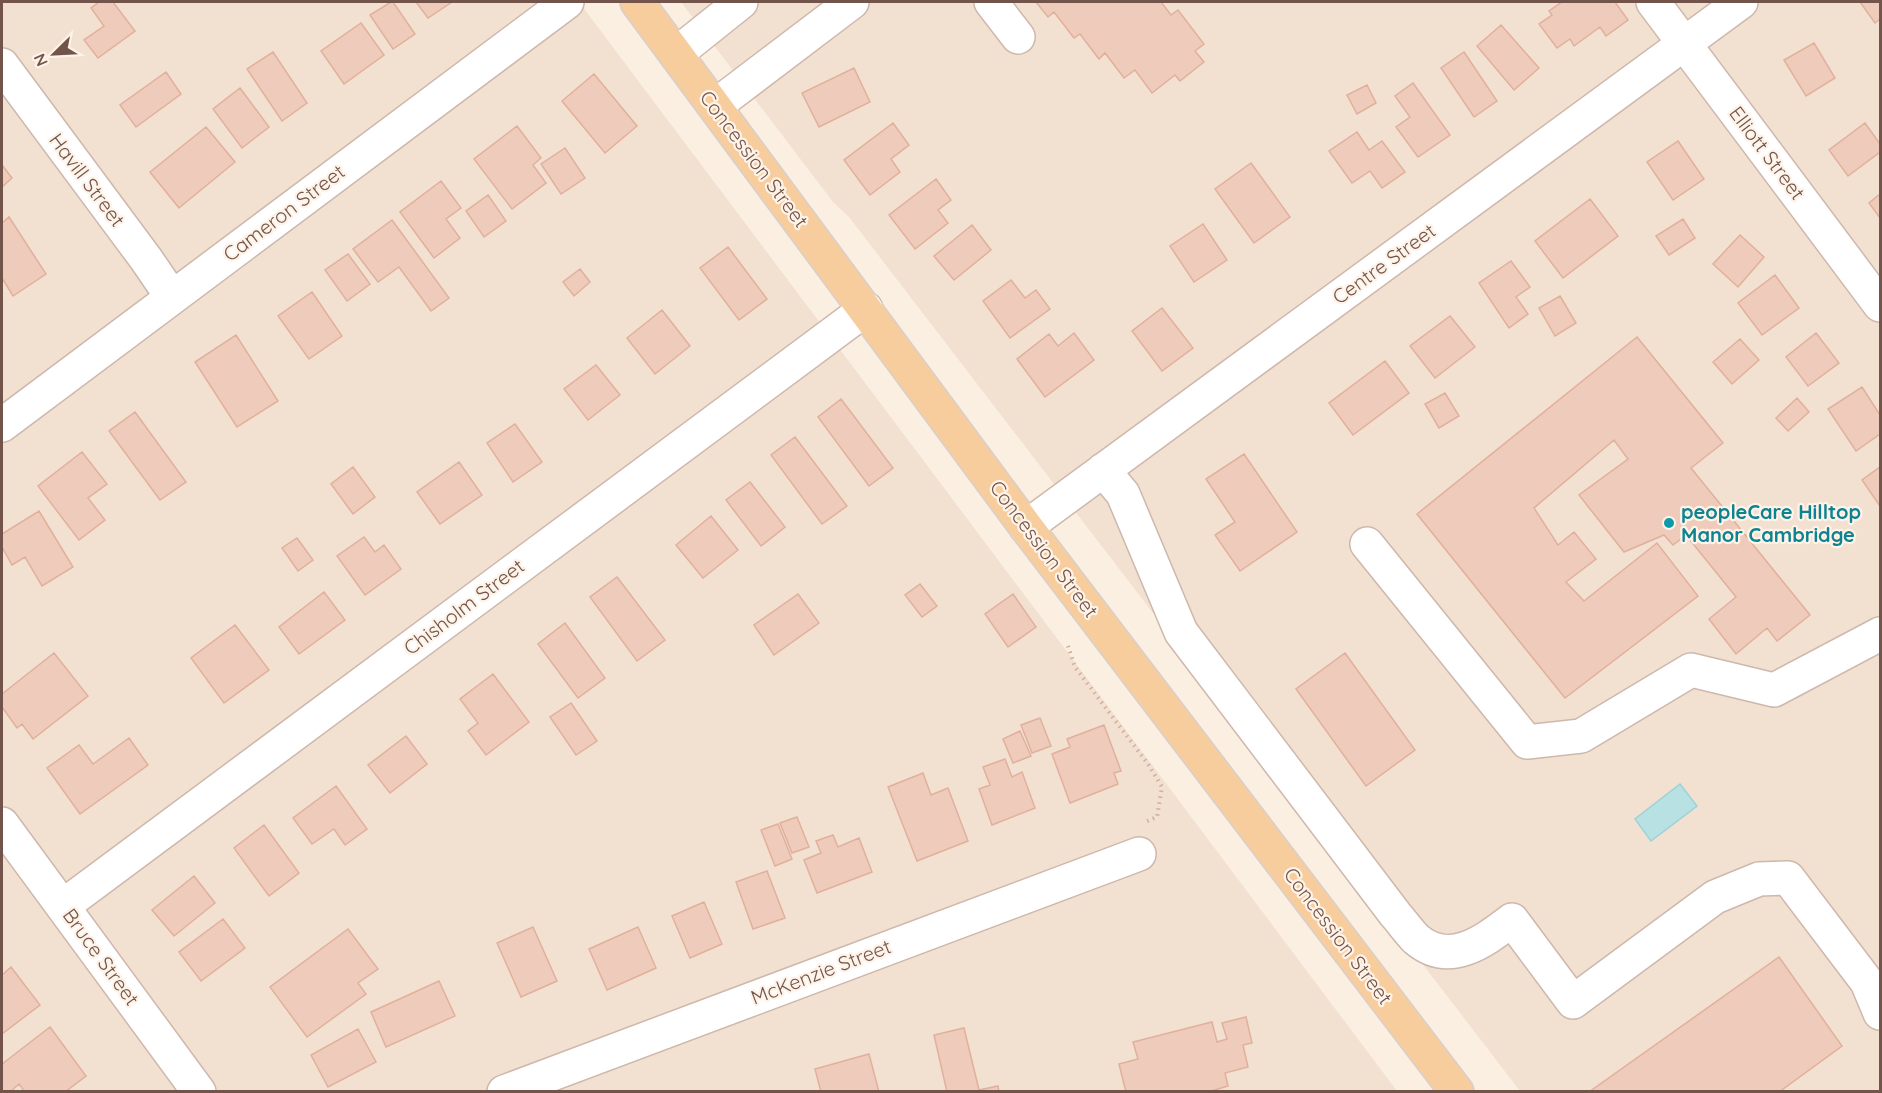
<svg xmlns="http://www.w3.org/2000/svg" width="1882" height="1093" font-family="Quicksand,sans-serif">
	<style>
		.residential { fill: #f2e0d1 }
		.water { fill: #b8e1e4; stroke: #9ed2d5; stroke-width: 1.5 }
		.building { fill: #efcbbb; stroke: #e1b09c; stroke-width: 1.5 }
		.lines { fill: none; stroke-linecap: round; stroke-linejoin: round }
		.minor-casing { stroke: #ceb8ac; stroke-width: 36 }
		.major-casing { stroke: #d8cfcc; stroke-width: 36 }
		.path { stroke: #d4ae9e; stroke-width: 4; stroke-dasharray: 1.5 4.5; stroke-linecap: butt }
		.minor { stroke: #fff; stroke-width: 33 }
		.major { stroke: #f8cd9d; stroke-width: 33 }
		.culture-dot { fill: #0f9aa8; stroke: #fef3e8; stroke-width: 2 }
		.labels { text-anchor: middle; stroke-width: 4.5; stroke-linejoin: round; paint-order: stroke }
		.street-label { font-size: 20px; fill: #72544a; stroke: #fef3e8 }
		.culture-label { font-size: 20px; font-weight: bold; fill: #0d838f; stroke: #fef3e8; text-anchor: start }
	</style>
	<rect width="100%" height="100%" fill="#fbefe2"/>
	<!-- residential -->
	<path class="residential" d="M2,2H579L1397,1091L2,1092Z
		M681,2H1880V1091H1520L849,217L833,202Z"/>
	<!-- water -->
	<path class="water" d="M1680,784L1697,806L1651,841L1635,819Z"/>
	<!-- building -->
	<path class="building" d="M99,2H113L135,31L98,58L84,40L104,26L91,8Z
		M391,2H393L415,34L393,49L370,15Z
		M416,2H452L428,18Z
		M1036,2H1161L1171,15L1178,10L1204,44L1195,51L1204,62L1180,81L1175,75L1152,93L1135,70L1124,78L1105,53L1099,59L1080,34L1074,38L1054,12L1048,17Z
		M1562,2H1615L1628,20L1606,36L1600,27L1574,46L1570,39L1557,48L1539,24L1552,15L1549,11Z
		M1860,2H1880V19L1875,23Z
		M361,23L384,55L344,84L321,51Z
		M1501,25L1539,68L1514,90L1477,46Z
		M1814,43L1835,78L1806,96L1784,60Z
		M273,52L307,103L282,121L247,69Z
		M1464,52L1497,101L1474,117L1441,68Z
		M854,68L870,102L819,127L802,93Z
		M166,72L181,94L136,127L120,105Z
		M594,74L637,126L605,153L562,101Z
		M1413,83L1450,135L1418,157L1396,127L1410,117L1395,96Z
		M1367,85L1376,103L1357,114L1347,95Z
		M240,88L269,127L242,148L213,109Z
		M893,123L909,145L891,159L900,172L870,195L844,160Z
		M1865,123L1880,144V152L1848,176L1829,150Z
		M517,126L541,158L533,165L546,183L512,209L474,159Z
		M206,127L235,162L179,208L150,172Z
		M1357,132L1369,150L1382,141L1405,172L1382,188L1370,171L1352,183L1329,151Z
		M1678,141L1704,179L1673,200L1647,162Z
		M565,148L585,178L561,194L541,164Z
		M1251,163L1290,217L1254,243L1215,189Z
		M2,165L12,178L2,187Z
		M936,179L951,200L938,210L948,223L915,249L889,215Z
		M441,181L461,208L446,219L460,238L434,258L400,212Z
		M1880,194V218L1869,203Z
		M488,195L506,221L484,237L466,211Z
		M1590,199L1618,236L1563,278L1535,241Z
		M9,217L46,274L13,296L2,278V223Z
		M1683,219L1695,238L1669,255L1656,236Z
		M392,220L449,298L431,311L399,267L378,282L353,249Z
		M1203,224L1227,260L1194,282L1170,246Z
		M972,225L991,250L954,280L934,256Z
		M1740,235L1764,257L1738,287L1713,264Z
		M728,247L767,299L739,320L700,268Z
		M348,254L370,284L347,301L325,270Z
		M1511,261L1530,287L1516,297L1528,314L1509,328L1479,283Z
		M580,269L590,282L574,296L563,282Z
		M1775,275L1799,308L1762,335L1738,303Z
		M1011,280L1025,298L1036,290L1050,309L1010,338L983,301Z
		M312,292L342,336L309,359L278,316Z
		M1560,296L1576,323L1555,336L1539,308Z
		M1162,308L1193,348L1162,371L1132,331Z
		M662,310L690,346L655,374L627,338Z
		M1450,316L1475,347L1435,378L1410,346Z
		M1074,333L1094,360L1045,397L1017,359L1049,334L1058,346Z
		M1816,333L1839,363L1808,386L1786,357Z
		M236,335L278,401L237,427L195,362Z
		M1637,337L1723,443L1691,468L1810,615L1777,641L1767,628L1736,654L1709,619L1736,597L1686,535L1673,545L1664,535L1624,552L1579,495L1628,459L1614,440L1534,508L1558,545L1574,532L1596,559L1566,582L1584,601L1657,543L1698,596L1565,698L1417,514Z
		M1740,339L1759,360L1732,384L1713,362Z
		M1385,361L1409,393L1353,435L1329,403Z
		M596,365L620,395L588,420L564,389Z
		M1862,387L1880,415V434L1856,451L1828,409Z
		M1445,393L1459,416L1439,428L1425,404Z
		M1797,398L1809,412L1788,431L1776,418Z
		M841,399L893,468L869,486L818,417Z
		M135,412L186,482L160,500L109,431Z
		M515,424L542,462L513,482L487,443Z
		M795,437L847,506L822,524L771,455Z
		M82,452L107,484L88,498L105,520L79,540L38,486Z
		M1244,454L1297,532L1240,571L1215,535L1235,522L1206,479Z
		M459,462L482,495L440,524L417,492Z
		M353,467L375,497L353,514L331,484Z
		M1880,467V506L1862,480Z
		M750,482L785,527L761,546L726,500Z
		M39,511L73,567L42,586L25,557L12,565L2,547V534Z
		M711,516L738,550L703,578L676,545Z
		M364,537L375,552L384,545L401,569L365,595L337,556Z
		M297,538L313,560L298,571L282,548Z
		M617,577L665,640L637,661L590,597Z
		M920,584L937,606L922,617L905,595Z
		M324,592L345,620L299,654L279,627Z
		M798,594L819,623L774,655L754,625Z
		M1013,594L1036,627L1008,647L985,614Z
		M565,623L605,678L578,698L538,644Z
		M235,625L269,670L224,703L191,658Z
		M54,653L88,696L33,739L22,724L17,728L2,707V694Z
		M1345,653L1415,750L1366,786L1296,689Z
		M493,674L529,722L486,755L468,731L478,723L460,699Z
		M571,703L597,741L576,755L550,717Z
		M1040,718L1051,746L1032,753L1021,725Z
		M1104,725L1121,771L1114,773L1118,784L1070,803L1052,754L1070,747L1067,739Z
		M1020,731L1031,756L1013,763L1003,739Z
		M406,736L427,764L390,793L368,765Z
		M129,738L148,765L80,814L47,768L79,745L93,764Z
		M1005,759L1012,777L1022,772L1035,808L992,825L979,789L990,785L983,767Z
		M923,773L931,795L948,788L968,841L917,861L888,787Z
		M336,786L367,829L345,845L334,829L312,844L293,818Z
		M797,817L809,847L792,853L780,823Z
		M778,824L792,859L775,866L761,830Z
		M264,825L299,873L269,896L234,848Z
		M833,835L838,847L859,838L872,872L817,893L804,860L821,853L816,841Z
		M767,871L785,918L753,929L736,882Z
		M194,876L215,903L174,936L152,910Z
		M704,902L722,944L690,958L672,916Z
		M223,919L245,948L201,981L179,952Z
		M533,927L557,981L521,997L497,943Z
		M638,927L656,968L607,990L589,949Z
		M348,929L378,969L358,983L366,994L307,1037L270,987Z
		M1779,957L1842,1046L1779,1092H1589Z
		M11,967L40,1005L2,1034V975Z
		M439,981L455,1016L386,1047L371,1012Z
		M1246,1017L1252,1043L1243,1045L1248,1067L1225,1073L1228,1086L1208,1092H1126L1119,1064L1138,1059L1133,1042L1212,1022L1217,1042L1227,1039L1222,1023Z
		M50,1027L86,1076L65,1092H25L19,1084L10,1092H2V1064Z
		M964,1028L979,1090L998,1086L999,1092H947L934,1035Z
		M358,1029L376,1062L328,1087L311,1055Z
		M869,1054L879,1092H821L815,1069Z"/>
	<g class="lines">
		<!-- minor casing -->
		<g class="minor-casing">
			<path id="minor" d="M991,2L1018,37
				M1653,2L1880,305
				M676,54L741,2
				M2,65L146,259L172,297
				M715,106L852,2
				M2,425L567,2
				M1103,470L1123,494L1181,632L1395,914C1402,922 1409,932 1416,939C1450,968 1484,941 1512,920L1573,1002L1715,897L1759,879L1788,878L1867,982L1880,1013
				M1026,527L1741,2
				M1367,544L1527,742L1581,736L1691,670L1774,690L1880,634
				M2,824L199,1092
				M63,906L866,309
				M504,1092L1139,854"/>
		</g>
		<!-- major casing -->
		<g class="major-casing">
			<path id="major" d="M637,2L1026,527L1457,1092"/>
		</g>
		<!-- path -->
		<path class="path" d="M1068,646L1075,667L1148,764L1162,787L1157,817L1145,822"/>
		<!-- minor -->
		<use href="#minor" class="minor"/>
		<!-- major -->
		<use href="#major" class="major"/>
	</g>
	<!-- markers -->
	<circle class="culture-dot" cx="1669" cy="523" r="6"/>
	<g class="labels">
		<!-- street labels -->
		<g class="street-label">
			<text transform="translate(1767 153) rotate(53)" y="7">Elliott Street</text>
			<text transform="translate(754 159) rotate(53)" y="7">Concession Street</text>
			<text transform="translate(87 180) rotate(53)" y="7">Havill Street</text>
			<text transform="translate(284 213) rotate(-37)" y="7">Cameron Street</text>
			<text transform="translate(1384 264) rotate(-36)" y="7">Centre Street</text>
			<text transform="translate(1044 549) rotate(53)" y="7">Concession Street</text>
			<text transform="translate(464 607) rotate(-37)" y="7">Chisholm Street</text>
			<text transform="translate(1338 936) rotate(53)" y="7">Concession Street</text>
			<text transform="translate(101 957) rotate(54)" y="7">Bruce Street</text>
			<text transform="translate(821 972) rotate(-21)" y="7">McKenzie Street</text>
		</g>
		<!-- culture labels -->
		<g class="culture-label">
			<text x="1681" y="519">peopleCare Hilltop<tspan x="1681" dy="23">Manor Cambridge</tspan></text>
		</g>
	</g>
	<!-- border -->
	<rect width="1882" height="1093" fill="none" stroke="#72544a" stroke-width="6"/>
	<!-- north arrow -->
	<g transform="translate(54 54) rotate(246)" stroke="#fef3e8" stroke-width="4.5" paint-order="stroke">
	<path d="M0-4.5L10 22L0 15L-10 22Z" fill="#72544a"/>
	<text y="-9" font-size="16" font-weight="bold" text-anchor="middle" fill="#72544a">N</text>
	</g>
</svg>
